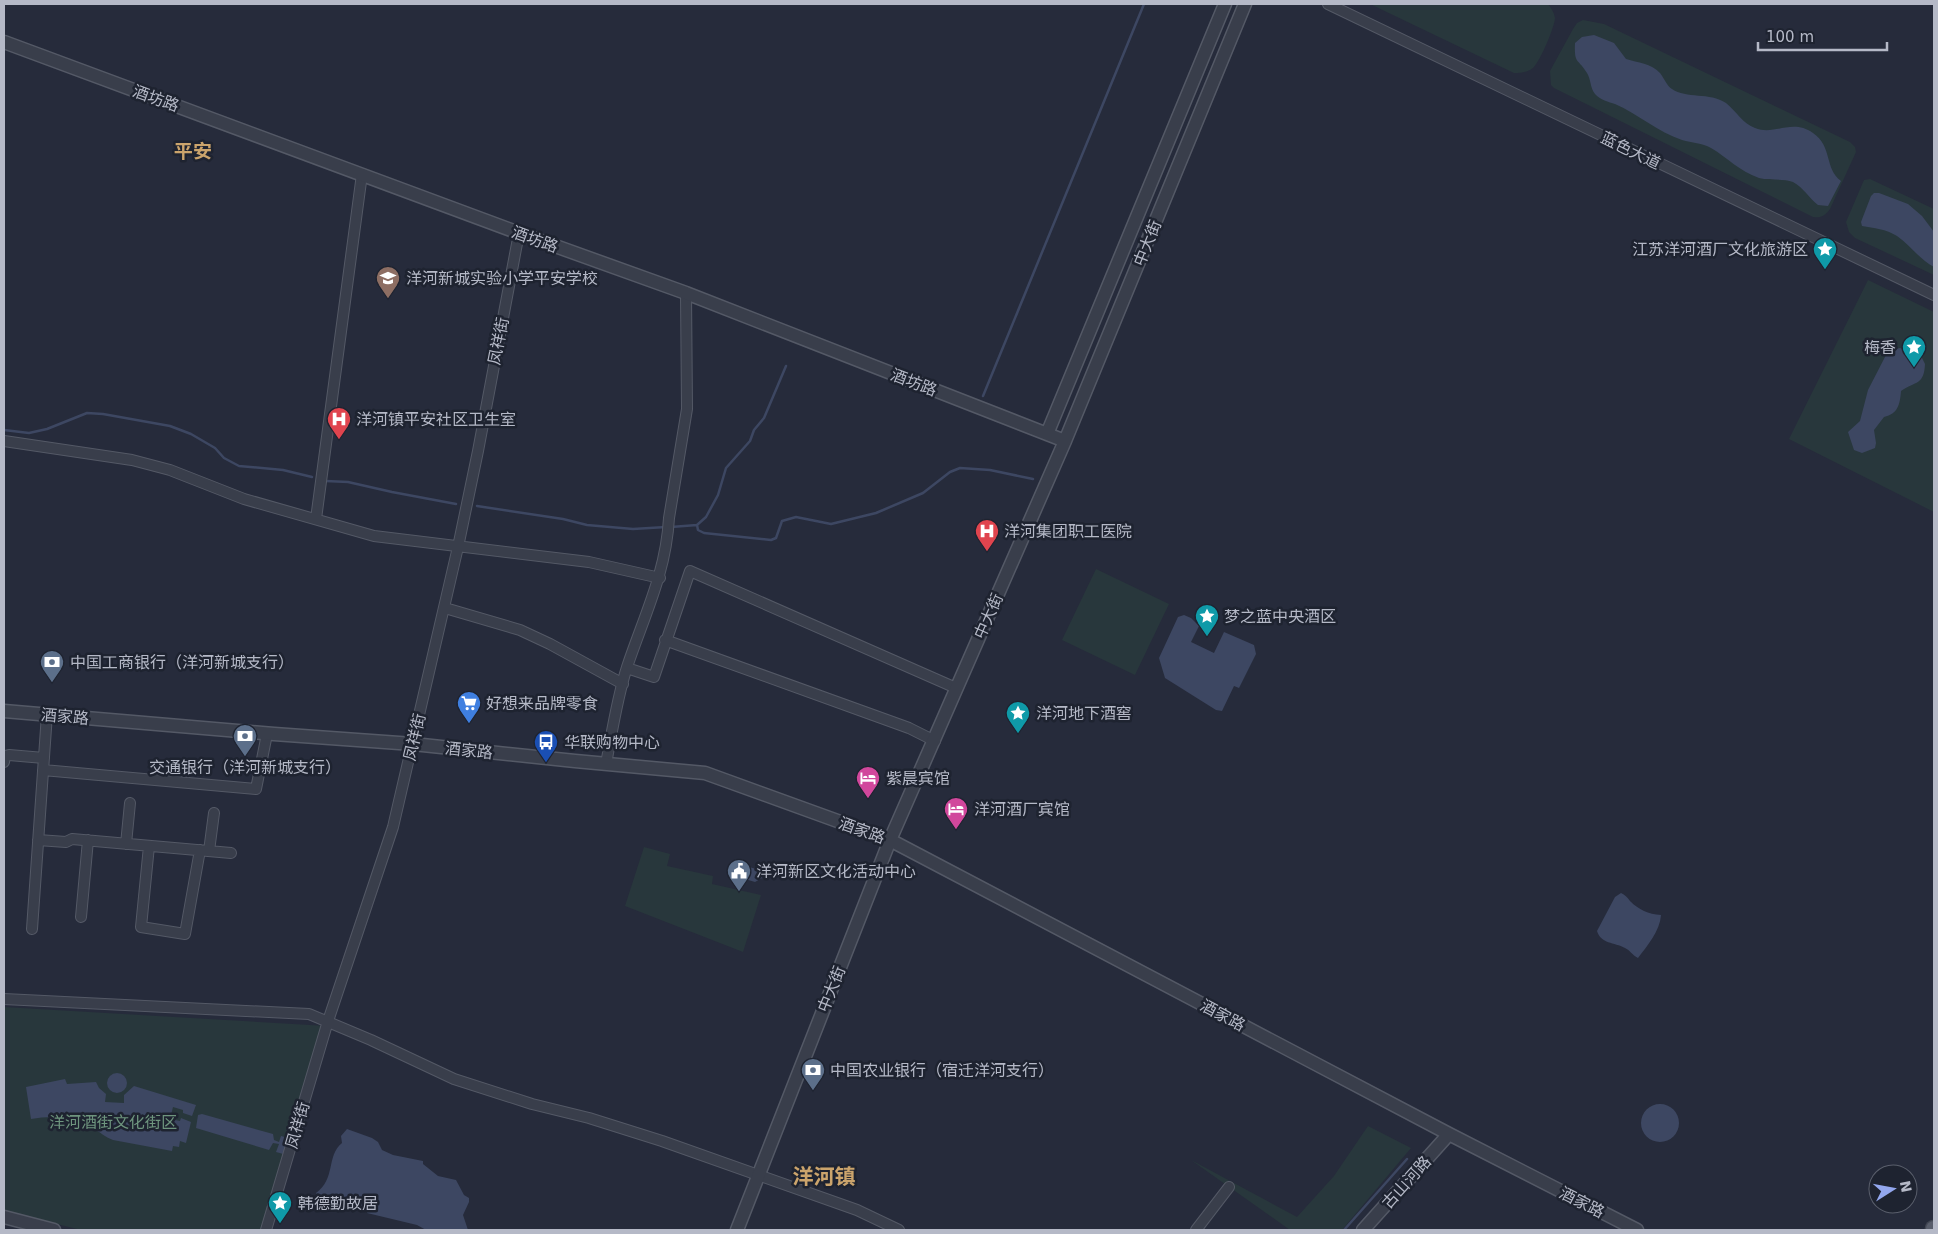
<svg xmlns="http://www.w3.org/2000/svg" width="1938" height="1234" font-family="'DejaVu Sans','Noto Sans SC',sans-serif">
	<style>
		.green { fill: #28373c }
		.water { fill: #3d4762 }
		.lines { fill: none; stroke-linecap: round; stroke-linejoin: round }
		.stream { stroke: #3d4762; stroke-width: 2.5 }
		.minor-casing { stroke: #545966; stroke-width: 12 }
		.tertiary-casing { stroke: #545966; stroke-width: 15 }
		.primary-casing { stroke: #424754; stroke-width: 19 }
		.minor { stroke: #393e4b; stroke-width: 10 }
		.tertiary { stroke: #393e4b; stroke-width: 12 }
		.primary { stroke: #585d6b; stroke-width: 16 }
		.labels { text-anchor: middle; stroke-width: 5; stroke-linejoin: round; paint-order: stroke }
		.street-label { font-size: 16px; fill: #b5b9c7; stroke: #1e2330 }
		.poi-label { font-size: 16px; fill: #b5b9c7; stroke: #1e2330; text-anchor: start }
		.park-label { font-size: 16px; fill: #6e957e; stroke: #1e2330 }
		.quarter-label { font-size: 19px; font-weight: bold; fill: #cba46c; stroke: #1e2330 }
		.district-label { font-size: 21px; font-weight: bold; fill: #cba46c; stroke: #1e2330 }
	</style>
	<rect width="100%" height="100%" fill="#262b3b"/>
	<!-- green -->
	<path class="green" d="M1370,4H1548C1551,8 1554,12 1555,18C1555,26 1540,62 1533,68C1528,72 1521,73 1514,73Z
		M1583,20L1604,24L1850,142L1855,147L1856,152L1830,209C1825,216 1821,218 1813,217L1554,88L1551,85L1550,71L1573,29L1577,23Z
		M1870,179L1934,209V275L1855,238L1849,232L1846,222L1864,180Z
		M1868,280L1934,312V512L1789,439Z
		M1096,569L1169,604L1135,675L1062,640Z
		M644,847L670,854L667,866L713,876L712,884L761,895L743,952L625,906Z
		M4,1007L327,1026L267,1230H81L4,1211Z
		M1368,1126L1411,1148L1342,1230H1290L1191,1160L1297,1217L1334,1176Z"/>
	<!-- water -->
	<path class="water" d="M1594,35L1614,43L1626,59C1638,63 1651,63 1660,73C1664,78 1667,86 1672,89C1686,99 1710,92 1726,103C1736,111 1743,124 1755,128C1775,136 1792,118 1813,133C1833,147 1824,168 1841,181L1828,206L1818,205C1809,198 1803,187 1793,182C1783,178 1770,181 1759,178C1739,171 1728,158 1711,148C1702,143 1692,143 1682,140C1658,132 1638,114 1615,104C1609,102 1600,100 1595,94C1590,88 1591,79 1587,73C1578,58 1574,65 1575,43L1582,37Z
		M1874,193H1879L1908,204L1922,216L1934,232V267C1919,259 1910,245 1897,236C1886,229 1874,228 1862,226L1861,222L1871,196Z
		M1900,348L1921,356L1925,364C1924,385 1916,381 1901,391C1900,404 1898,414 1884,417L1874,430L1876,443L1875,448L1862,453L1854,450L1848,432L1860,421L1868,390L1886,355L1892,350Z
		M1184,615L1191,618L1199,626L1191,642L1214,653L1224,632L1254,645L1256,654L1239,688L1234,686L1222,711L1216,710L1165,678L1159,658L1178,617Z
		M749,867L760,870L762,878L755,882L745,879L743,873L745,869Z
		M1621,893C1625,895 1627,897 1630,901C1639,910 1648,914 1661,915C1660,931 1647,946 1638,958C1632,955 1630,950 1625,948C1614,942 1601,944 1597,931L1615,897Z
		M107 1083a10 10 0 1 1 20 0a10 10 0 1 1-20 0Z
		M65,1079L67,1084L96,1082L99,1088L106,1094L105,1102L124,1103V1095L134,1086L196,1105L192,1116L183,1113V1110L173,1107L170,1119L180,1121L181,1118L191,1122L186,1143L180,1141L179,1147L173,1146L172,1151L113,1140C105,1137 100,1132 93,1128C75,1116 52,1115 31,1119L26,1087Z
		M1641 1123a19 19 0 1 1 38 0a19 19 0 1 1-38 0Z
		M202,1114L273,1134L274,1140L279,1142L281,1136L292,1139L287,1155L276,1152L279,1144L273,1143L269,1150L196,1128L198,1115Z
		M347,1129L372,1138L378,1142L382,1150L393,1155L423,1161V1164L438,1176L456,1180L464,1195L469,1198V1202L463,1215L468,1230L435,1229L426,1230L417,1225L367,1213L368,1208L363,1207L361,1211H357V1208L338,1205L335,1198L331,1196L325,1202L318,1201L316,1193C336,1179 326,1156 342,1143L341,1136Z"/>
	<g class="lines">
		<!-- stream -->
		<path class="stream" d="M983,396L1144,4
			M4,430L29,433L47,429L87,413L103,414L170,426L191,434L215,448L224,458L239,466L283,470L312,477
			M326,481L348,482L392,492L456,504
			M477,506L563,519L587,525L633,529L666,527
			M697,525L698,530L704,533L771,540L776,538L782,521L796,517L831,524L876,513L923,493L950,472L960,468L990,470L1033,479
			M671,527L697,525L706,517L718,495L726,468L750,441L754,430L764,418L786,366
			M1344,1230L1407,1159"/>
		<!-- minor casing -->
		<g class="minor-casing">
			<path id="minor" d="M1328,4L1934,295
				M4,441L132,460L170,470L244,499L374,536L589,562L660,578
				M316,519L362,174
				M445,608L520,630L550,644L623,684
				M665,640L909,728L935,741
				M627,668L654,677L690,571L956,688
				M4,762L5,756L9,755L44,758
				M606,764C612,732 617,698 627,667C644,616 666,573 669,518L687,409L686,293
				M43,770L256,789L267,734
				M38,840L66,842L72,839L231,853
				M126,844L130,803
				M149,846L141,927L185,934L200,850
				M209,851L214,813
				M81,917L88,840
				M32,929L47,714
				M4,999L309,1014L371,1040L454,1079L532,1104L589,1118L662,1141L857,1210L899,1230
				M266,1230L328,1021L393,827L458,547L478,451L519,233
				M1196,1230L1229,1187"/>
		</g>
		<!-- tertiary casing -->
		<g class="tertiary-casing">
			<path id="tertiary" d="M4,42L519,233L686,293L1065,441
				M1047,434L1225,4
				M4,711L274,734L413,744L575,761L705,773L890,840L1449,1134L1637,1230
				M4,1217L54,1230
				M737,1230L890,840L1065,441L1245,4
				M1363,1230L1449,1134"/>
		</g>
		<!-- primary casing -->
		<g class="primary-casing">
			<path id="primary" d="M1934,1230V1229"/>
		</g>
		<!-- minor -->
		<use href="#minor" class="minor"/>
		<!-- tertiary -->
		<use href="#tertiary" class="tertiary"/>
		<!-- primary -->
		<use href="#primary" class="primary"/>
	</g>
	<!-- icons -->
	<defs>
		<g id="sight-pin" transform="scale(1.25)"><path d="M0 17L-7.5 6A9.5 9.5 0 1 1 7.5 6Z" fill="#0f9aa8" stroke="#1e2330"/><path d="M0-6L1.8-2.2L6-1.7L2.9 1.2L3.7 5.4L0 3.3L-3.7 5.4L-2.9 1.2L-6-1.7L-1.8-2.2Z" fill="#fff"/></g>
		<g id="school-pin" transform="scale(1.25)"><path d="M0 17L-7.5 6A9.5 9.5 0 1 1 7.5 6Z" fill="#8d6e63" stroke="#1e2330"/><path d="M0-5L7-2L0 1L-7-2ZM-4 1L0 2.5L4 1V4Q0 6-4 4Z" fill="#fff"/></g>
		<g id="hospital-pin" transform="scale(1.25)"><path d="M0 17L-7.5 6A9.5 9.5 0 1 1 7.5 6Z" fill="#e0444e" stroke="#1e2330"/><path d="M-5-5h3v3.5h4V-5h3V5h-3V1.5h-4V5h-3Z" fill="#fff"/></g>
		<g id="bank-pin" transform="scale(1.25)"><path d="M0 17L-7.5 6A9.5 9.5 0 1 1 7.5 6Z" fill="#5c6f8a" stroke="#1e2330"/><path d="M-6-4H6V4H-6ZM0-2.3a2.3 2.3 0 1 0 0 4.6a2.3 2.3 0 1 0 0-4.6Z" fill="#fff"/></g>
		<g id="supermarket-pin" transform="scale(1.25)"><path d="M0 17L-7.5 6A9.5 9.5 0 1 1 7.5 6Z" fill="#3f7fe0" stroke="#1e2330"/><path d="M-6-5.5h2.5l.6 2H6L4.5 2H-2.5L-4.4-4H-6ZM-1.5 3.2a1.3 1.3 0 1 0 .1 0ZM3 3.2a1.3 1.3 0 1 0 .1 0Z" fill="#fff"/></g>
		<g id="bus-pin" transform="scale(1.25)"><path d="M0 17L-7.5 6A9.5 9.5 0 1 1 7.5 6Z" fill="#1a4fb4" stroke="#1e2330"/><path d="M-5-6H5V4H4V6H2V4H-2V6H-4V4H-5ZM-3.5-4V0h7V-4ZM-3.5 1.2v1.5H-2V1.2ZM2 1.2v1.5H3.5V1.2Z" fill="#fff"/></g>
		<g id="hotel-pin" transform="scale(1.25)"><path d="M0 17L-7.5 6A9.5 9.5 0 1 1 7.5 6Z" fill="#d1479c" stroke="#1e2330"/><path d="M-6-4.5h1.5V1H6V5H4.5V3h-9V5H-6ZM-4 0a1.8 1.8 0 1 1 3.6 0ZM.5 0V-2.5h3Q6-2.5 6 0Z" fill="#fff"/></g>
		<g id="civic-pin" transform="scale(1.25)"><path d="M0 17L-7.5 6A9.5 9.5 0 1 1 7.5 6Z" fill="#5c6f8a" stroke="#1e2330"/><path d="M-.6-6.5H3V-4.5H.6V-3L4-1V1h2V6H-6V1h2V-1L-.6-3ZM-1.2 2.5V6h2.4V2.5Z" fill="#fff"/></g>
	</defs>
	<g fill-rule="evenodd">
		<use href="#sight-pin" x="1825" y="249"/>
		<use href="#school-pin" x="388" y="278"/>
		<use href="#sight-pin" x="1914" y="347"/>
		<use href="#hospital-pin" x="339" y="419"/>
		<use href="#hospital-pin" x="987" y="531"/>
		<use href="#sight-pin" x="1207" y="616"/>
		<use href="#bank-pin" x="52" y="662"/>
		<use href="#supermarket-pin" x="469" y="703"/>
		<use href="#sight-pin" x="1018" y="713"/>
		<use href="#bank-pin" x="245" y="736"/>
		<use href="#bus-pin" x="546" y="742"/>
		<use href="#hotel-pin" x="868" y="778"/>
		<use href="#hotel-pin" x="956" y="809"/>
		<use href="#civic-pin" x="739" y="871"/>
		<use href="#bank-pin" x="813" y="1070"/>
		<use href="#sight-pin" x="280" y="1203"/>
	</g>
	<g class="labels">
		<!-- street labels -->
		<g class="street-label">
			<text transform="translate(156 98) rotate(20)" y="6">酒坊路</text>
			<text transform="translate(1631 150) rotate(26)" y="6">蓝色大道</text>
			<text transform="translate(535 239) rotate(20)" y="6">酒坊路</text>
			<text transform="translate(1147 243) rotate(-68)" y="6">中大街</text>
			<text transform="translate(498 341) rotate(-79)" y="6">凤祥街</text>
			<text transform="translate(914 382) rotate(21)" y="6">酒坊路</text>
			<text transform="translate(988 616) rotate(-66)" y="6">中大街</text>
			<text transform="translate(65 716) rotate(5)" y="6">酒家路</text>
			<text transform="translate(414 737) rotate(-77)" y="6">凤祥街</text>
			<text transform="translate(469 750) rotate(6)" y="6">酒家路</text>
			<text transform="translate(862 830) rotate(20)" y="6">酒家路</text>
			<text transform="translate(831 989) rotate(-68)" y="6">中大街</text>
			<text transform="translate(1223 1015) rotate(28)" y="6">酒家路</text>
			<text transform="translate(297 1125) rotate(-74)" y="6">凤祥街</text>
			<text transform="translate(1406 1182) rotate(-48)" y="6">古山河路</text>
			<text transform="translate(1582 1202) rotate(27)" y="6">酒家路</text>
		</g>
		<!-- poi labels -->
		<g class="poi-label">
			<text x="1808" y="255" text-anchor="end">江苏洋河酒厂文化旅游区</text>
			<text x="406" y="284">洋河新城实验小学平安学校</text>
			<text x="1896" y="353" text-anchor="end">梅香</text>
			<text x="356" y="425">洋河镇平安社区卫生室</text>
			<text x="1004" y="537">洋河集团职工医院</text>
			<text x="1224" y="622">梦之蓝中央酒区</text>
			<text x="70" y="668">中国工商银行（洋河新城支行）</text>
			<text x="486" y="709">好想来品牌零食</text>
			<text x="1036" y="719">洋河地下酒窖</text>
			<text x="564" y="748">华联购物中心</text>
			<text x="245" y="773" text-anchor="middle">交通银行（洋河新城支行）</text>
			<text x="886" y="784">紫晨宾馆</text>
			<text x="974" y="815">洋河酒厂宾馆</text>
			<text x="756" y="877">洋河新区文化活动中心</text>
			<text x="830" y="1076">中国农业银行（宿迁洋河支行）</text>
			<text x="298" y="1209">韩德勤故居</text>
		</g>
		<!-- park labels -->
		<g class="park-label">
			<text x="113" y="1128">洋河酒街文化街区</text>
		</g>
		<!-- quarter labels -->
		<g class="quarter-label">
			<text x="193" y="158">平安</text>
		</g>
		<!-- district labels -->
		<g class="district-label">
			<text x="824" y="1184">洋河镇</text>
		</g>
	</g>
	<!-- border -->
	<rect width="1938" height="1234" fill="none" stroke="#b5b9c7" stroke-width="10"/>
	<!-- north arrow -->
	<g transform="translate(1893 1189) rotate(79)"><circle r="24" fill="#1e2330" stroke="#5a5f6c"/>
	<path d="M0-4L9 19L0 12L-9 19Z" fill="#93a7ee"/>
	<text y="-8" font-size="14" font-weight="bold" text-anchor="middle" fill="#b5b9c7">N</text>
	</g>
	<!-- scale -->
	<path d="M1758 42v8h129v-8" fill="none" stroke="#b5b9c7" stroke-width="2.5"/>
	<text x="1766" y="42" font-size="15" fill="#b5b9c7" stroke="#1e2330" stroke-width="4" paint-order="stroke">100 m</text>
</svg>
